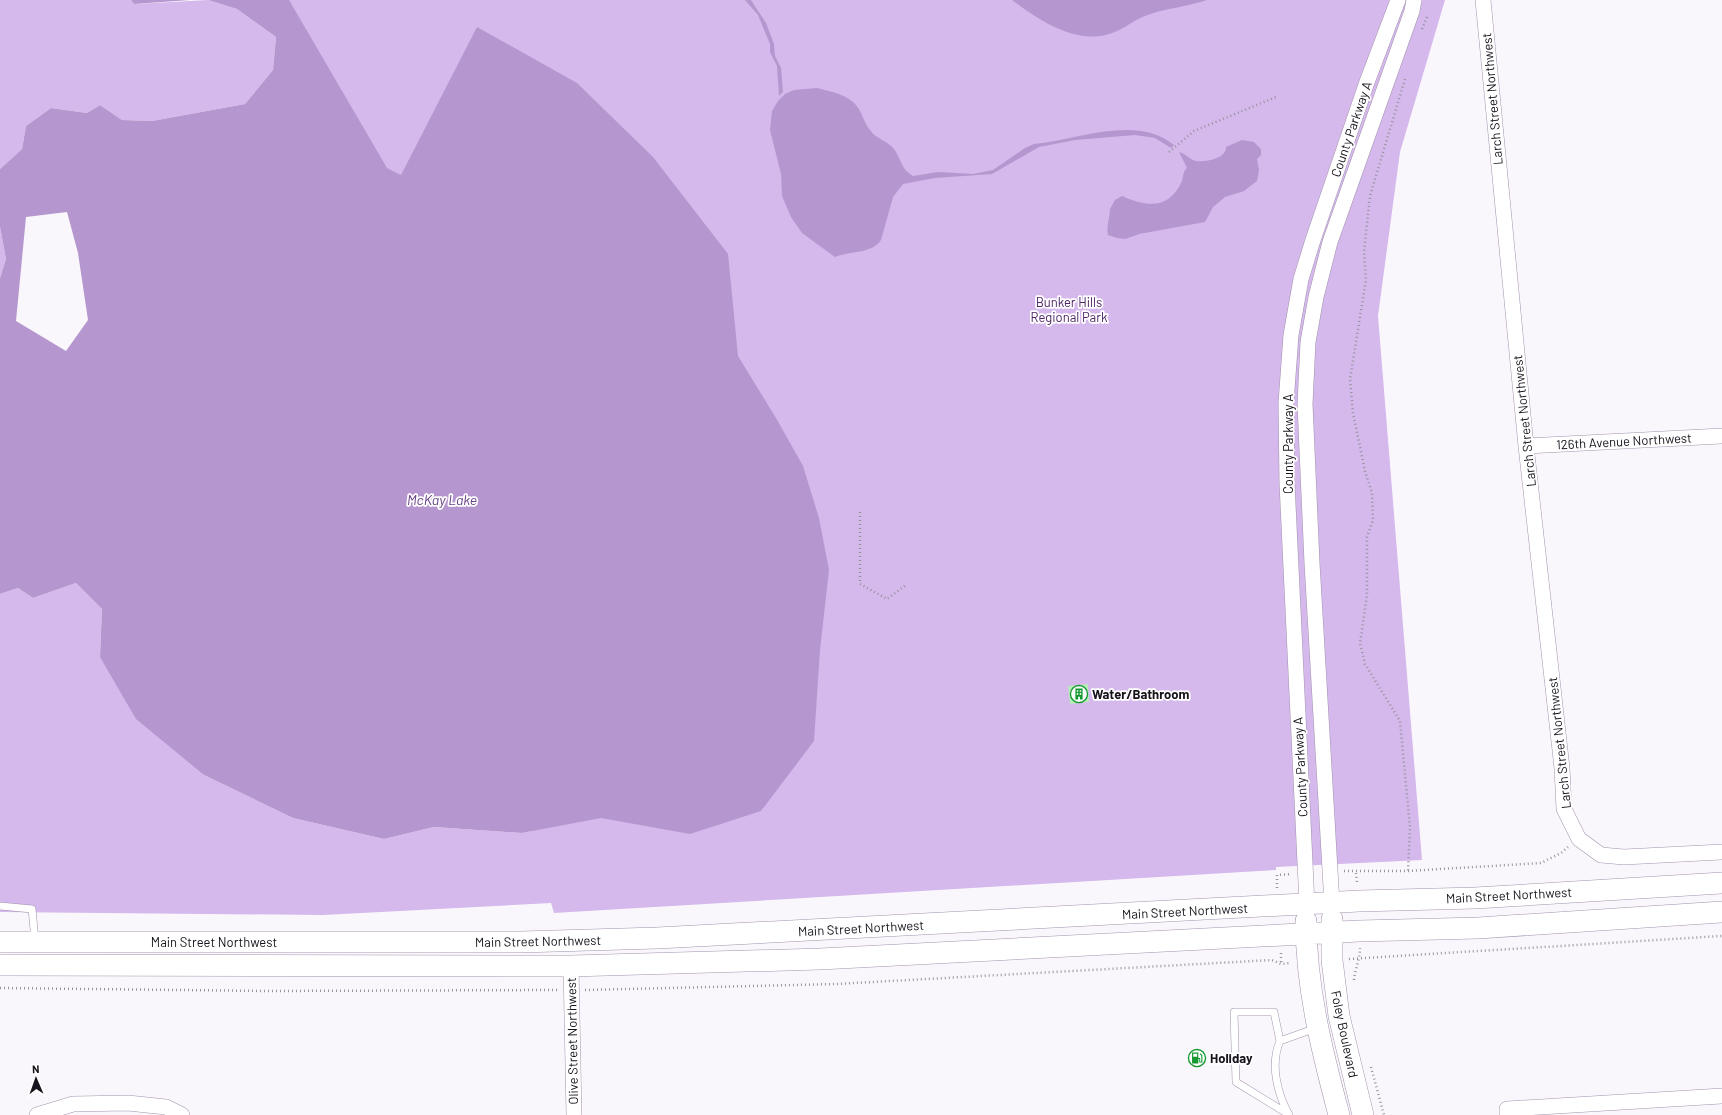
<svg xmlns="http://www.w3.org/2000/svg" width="1722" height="1115" font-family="Barlow,sans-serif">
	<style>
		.green { fill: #d5b8ec }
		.water { fill: #b696ce; fill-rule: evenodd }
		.building { fill: #b7eab8 }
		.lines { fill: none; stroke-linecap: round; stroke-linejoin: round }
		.lane-casing { stroke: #a293ad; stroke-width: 8 }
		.street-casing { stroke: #a293ad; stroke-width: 16 }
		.secondary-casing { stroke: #a293ad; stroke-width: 22 }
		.path { stroke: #97939a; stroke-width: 2.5; stroke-dasharray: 1 3; stroke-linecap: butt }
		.lane { stroke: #fff; stroke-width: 7 }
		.street { stroke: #fff; stroke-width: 15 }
		.secondary { stroke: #fff; stroke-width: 21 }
		.labels { text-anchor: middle; stroke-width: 3.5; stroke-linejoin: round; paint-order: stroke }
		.street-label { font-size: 13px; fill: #17121b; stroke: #fff }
		.park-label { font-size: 13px; fill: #4e2567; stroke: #fff }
		.poi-label { font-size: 13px; font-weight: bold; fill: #17121b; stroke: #fff; text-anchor: start }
		.water-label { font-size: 14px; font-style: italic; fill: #683f84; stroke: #fff }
	</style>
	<rect width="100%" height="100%" fill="#faf7fc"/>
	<!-- green -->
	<path class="green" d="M0,0H131L134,4L208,0L237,9L276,37L273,70L245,104L152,121L122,120L100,105L87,113L51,108L26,126L22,149L0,169Z
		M280,0H1445L1400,152L1378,316L1422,860L1276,867V870L554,913L551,903L323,915L0,912V594L18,588L33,598L76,583L102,609L100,657L204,775L293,818L384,839L434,827L522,833L532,831Z
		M0,227L6,259L0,278Z"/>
	<!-- water -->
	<path class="water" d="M131,0H190L134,4Z
		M208,0H289L387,168L401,175L477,27L577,83L653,157L728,254L738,356L776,418L803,466L819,518L829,570L820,650L814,741L761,811L690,834L601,818L522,833L434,827L384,839L293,818L204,775L136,719L100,657L102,609L76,583L33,598L18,588L0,594V278L6,259L0,227V169L22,149L26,126L51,108L87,113L100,105L122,120L152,121L245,104L273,70L276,37L237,9ZM67,212L78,253L88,320L66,351L16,321L26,217Z
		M745,0H751L766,23L774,44L775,56L781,68L783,92L779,96L777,66L770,52V44L758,15Z
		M1012,0H1207C1187,7 1165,8 1145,16C1134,20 1124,29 1112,33C1077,46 1039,20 1012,0Z
		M817,88C832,92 852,95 860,111C863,117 865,124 870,130C876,139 888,141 894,149C902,160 900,168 913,176L938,172L973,174L993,170L1025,148L1034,144C1078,140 1136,114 1174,145L1171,148L1155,138L1135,135L1075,140L1039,147L992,174L935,178L903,184L893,197L881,240C872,254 849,251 835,257L802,233L791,217L782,196L781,174L770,130L772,111L778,101L785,94L794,90Z
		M1242,140L1254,142L1261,149V155L1257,159L1259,170L1257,181L1244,191L1225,197L1213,207L1205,222L1139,234L1125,239L1117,238L1108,235C1106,226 1110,218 1110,209L1115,200L1122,196C1147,207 1169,210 1182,181C1183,177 1183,171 1187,168L1179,152C1185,153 1190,160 1196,161C1206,162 1226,159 1226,147Z"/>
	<!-- building -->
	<path class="building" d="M1088,684L1089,702L1070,704L1068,686Z"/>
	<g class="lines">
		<!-- lane casing -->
		<g class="lane-casing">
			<path id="lane" d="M0,906L32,909L35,940
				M1280,1041L1274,1012H1234L1236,1082L1288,1114
				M1289,1115C1277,1093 1270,1064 1280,1041L1316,1028"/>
		</g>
		<!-- street casing -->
		<g class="street-casing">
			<path id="street" d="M1483,0L1526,446L1562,768L1564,809L1579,839L1601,855L1624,857L1722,852
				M1526,446L1722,436
				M1332,904L1312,563L1305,404L1308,342L1316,297L1330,242L1412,11L1414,0
				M1307,905L1287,483L1286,403L1291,335L1301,279L1313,240L1367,82L1398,0
				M571,966L574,1115
				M37,1115L73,1104L128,1103L166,1107L182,1115
				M1507,1115V1109L1722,1096"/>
		</g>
		<!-- secondary casing -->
		<g class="secondary-casing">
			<path id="secondary" d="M1332,919V960L1339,1016L1363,1115
				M1306,921C1306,988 1322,1051 1339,1115
				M0,942H521L657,938L1359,901L1475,898L1722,883
				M0,965L571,966L820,959L1359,931L1478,928L1722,912"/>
		</g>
		<!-- path -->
		<path class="path" d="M1422,29L1427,17
			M1405,79L1370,196L1364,252L1366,280L1350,379L1353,413L1365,471L1372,493L1373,520L1367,537V595L1360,643L1365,664L1400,721L1410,828L1408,871
			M1169,152L1194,131L1276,97
			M860,512V584L887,599L906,585
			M1344,871H1408L1541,863L1561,853L1568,847
			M1356,873L1357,883
			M1277,888V875L1291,874
			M1281,953V964
			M1349,959L1722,936
			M1354,980C1355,969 1360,960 1360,948
			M0,988L268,991L558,990
			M585,990L836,984L1272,960L1281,964L1290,963
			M1371,1067L1384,1115"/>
		<!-- lane -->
		<use href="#lane" class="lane"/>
		<!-- street -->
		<use href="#street" class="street"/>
		<!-- secondary -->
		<use href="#secondary" class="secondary"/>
	</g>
	<!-- icons -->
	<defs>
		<g id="building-ring" transform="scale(0.9)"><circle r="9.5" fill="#fff" stroke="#13992f" stroke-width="1.5"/><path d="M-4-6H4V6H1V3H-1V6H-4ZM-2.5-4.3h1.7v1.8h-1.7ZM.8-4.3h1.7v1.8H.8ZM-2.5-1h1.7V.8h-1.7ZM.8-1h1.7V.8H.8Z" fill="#13992f"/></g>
		<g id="fuel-ring" transform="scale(0.9)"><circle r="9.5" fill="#fff" stroke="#13992f" stroke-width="1.5"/><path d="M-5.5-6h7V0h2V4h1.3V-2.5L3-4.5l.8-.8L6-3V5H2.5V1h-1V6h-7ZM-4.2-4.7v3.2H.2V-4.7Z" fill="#13992f"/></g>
	</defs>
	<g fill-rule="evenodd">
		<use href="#building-ring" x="1079" y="694"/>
		<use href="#fuel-ring" x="1197" y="1058"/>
	</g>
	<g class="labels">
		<!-- street labels -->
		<g class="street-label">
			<text transform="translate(1492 99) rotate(-95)" y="5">Larch Street Northwest</text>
			<text transform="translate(1351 129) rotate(-71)" y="5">County Parkway A</text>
			<text transform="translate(1524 421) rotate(-96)" y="5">Larch Street Northwest</text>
			<text transform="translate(1624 441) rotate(-3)" y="5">126th Avenue Northwest</text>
			<text transform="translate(1288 444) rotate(-90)" y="5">County Parkway A</text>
			<text transform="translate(1559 743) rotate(-96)" y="5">Larch Street Northwest</text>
			<text transform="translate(1300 767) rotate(-93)" y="5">County Parkway A</text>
			<text transform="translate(1509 895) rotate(-3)" y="5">Main Street Northwest</text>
			<text transform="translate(1185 911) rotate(-3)" y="5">Main Street Northwest</text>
			<text transform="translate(861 928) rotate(-3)" y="5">Main Street Northwest</text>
			<text transform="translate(538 941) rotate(-1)" y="5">Main Street Northwest</text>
			<text x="214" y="947">Main Street Northwest</text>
			<text transform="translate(1345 1034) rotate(78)" y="5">Foley Boulevard</text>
			<text transform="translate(572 1041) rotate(-91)" y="5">Olive Street Northwest</text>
		</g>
		<!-- park labels -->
		<g class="park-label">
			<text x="1069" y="307">Bunker Hills<tspan x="1069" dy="15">Regional Park</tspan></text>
		</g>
		<!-- poi labels -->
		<g class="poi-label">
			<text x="1092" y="699">Water/Bathroom</text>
			<text x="1210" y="1063">Holiday</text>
		</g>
		<!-- water labels -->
		<g class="water-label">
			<text x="442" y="505">McKay Lake</text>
		</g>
	</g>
	<!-- north arrow -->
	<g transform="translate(36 1079) rotate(358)" stroke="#ffffff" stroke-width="3" paint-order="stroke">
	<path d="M0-3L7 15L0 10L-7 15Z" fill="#17121b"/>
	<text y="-6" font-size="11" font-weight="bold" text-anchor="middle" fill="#17121b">N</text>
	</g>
</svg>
